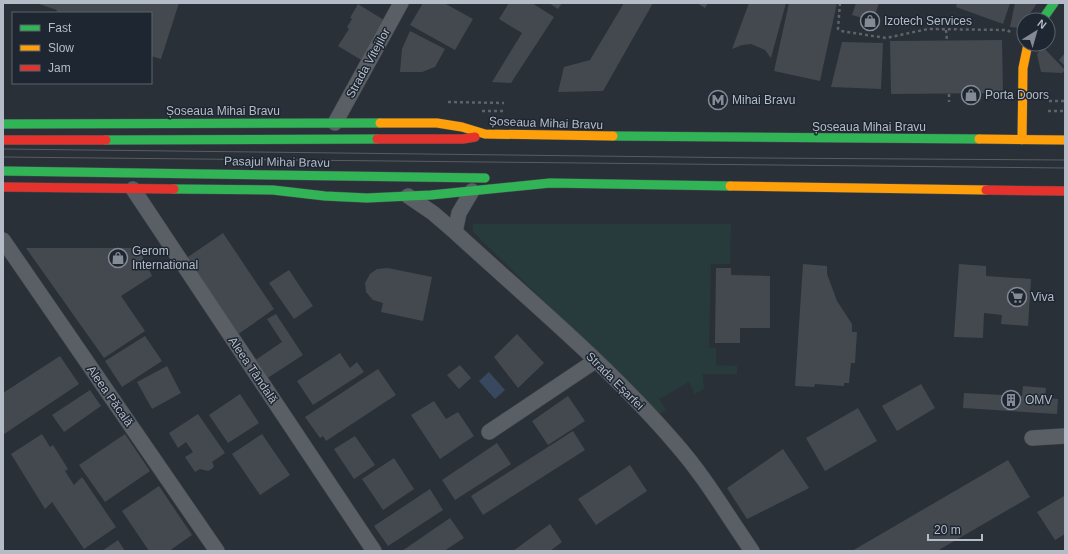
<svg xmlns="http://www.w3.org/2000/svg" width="1068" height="554" font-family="Arial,sans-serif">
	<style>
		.green { fill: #273a3c }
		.water { fill: #38485f }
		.building { fill: #44494f }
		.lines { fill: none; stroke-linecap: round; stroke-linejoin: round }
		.street-casing { stroke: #484c52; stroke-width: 16 }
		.fast-casing { stroke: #484c52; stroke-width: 10 }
		.slow-casing { stroke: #484c52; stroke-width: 10 }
		.jam-casing { stroke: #484c52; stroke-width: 10 }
		.path { stroke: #5d6369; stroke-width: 2.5; stroke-dasharray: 3 3; stroke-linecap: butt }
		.street { stroke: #5a5e65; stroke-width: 15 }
		.fast { stroke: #30b455; stroke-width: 9 }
		.slow { stroke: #ff9f0a; stroke-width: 9 }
		.jam { stroke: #e5322d; stroke-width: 9 }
		.tram { stroke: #595d62; stroke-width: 1 }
		.labels { text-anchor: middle; stroke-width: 3; stroke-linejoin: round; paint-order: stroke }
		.poi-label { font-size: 12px; fill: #b4bcc8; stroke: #1e2631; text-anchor: start }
		.street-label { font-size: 12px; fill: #b4bcc8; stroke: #1e2631 }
	</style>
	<rect width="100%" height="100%" fill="#2a3037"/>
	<!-- green -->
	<path class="green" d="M473,224H731L730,264H711L709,347L716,348V365L737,366V374H703L704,389L695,394L689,382L659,399L666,410L658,415L638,393L473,232Z"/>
	<!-- water -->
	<path class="water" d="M489,372L505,390L495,399L479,381Z"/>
	<!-- building -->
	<path class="building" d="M36,3H179L161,59L151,56V13H56L57,10Z
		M423,3H444L473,19L455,50L410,25Z
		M509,3H532L554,17L511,83L492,82L522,33L499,19Z
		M549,3H562L558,9Z
		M624,3H653L603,91L558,92L564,67L590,60Z
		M697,3H708L705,8Z
		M749,3H786L771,58L765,50L751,44L742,45L732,49Z
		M789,3H837L820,81L774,71Z
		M856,3H879L873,21L852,15Z
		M957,3H1010L1003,24L956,7Z
		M1015,3H1037L1026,20H1024L1021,28L1010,27Z
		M358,4L387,22L363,61L338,46L349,29L347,27L352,19L350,18Z
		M410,31L445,49L435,67L422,72H400L402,49Z
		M1002,40L1003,93L891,94L890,41Z
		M842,42L883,43L881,89L831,87Z
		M1043,47L1065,70L1062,73L1041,72L1037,54Z
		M1065,53V66L1059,60Z
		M223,233L274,309L237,335L185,259Z
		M26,248H138L152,276L121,296L145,331L104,358Z
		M803,264L827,266V274L837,301L852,324V332H857L855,363H851L849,383H844V386L815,384L814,387L795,386Z
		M959,264L986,266V276L1031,279L1028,326L1001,324L1002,315L984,313L983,338L954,337Z
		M388,268L432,277L423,321L381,312L383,303L373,300L366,292L365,283L370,274L377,269Z
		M716,268H731V275L770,276V328H740V343H715Z
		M289,270L313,306L294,319L269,283Z
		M276,314L303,355L266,379L254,361L282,342L267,319Z
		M517,334L544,363L518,388L494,357Z
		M145,336L162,361L122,387L105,361Z
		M340,353L350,368L357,362L364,372L313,405L297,381Z
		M60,356L79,384L4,434L3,393Z
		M460,365L471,378L459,389L447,375Z
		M167,366L181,393L152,409L137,382Z
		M378,369L396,395L326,441L323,436L320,438L305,417Z
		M921,384L935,408L897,431L882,406Z
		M1023,386L1046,388L1045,398L1058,399L1057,414L963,408L964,393L1022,396Z
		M90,390L101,406L64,432L52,415Z
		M240,394L259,423L228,443L209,415Z
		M568,396L585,421L548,445L532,421Z
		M434,401L446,419L458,412L474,436L440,459L411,415Z
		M858,408L877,441L825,471L806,438Z
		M198,414L225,453L212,462L214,466L212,469L208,471L200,469L195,472L185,457L193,452L186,442L178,448L169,433Z
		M573,431L585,450L483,515L471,496Z
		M42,434L50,447L53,445L68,469L65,471L74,485L82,477L116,527L84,549L52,502L45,509L11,454Z
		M125,434L150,471L105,502L79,465Z
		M262,434L290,475L260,495L232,454Z
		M355,436L375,465L354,479L334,449Z
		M497,443L511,464L455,500L442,480Z
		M783,449L809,488L747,519L727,488Z
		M394,458L414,489L383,510L362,479Z
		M1008,460L1030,497L937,551H852Z
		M630,465L647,491L596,525L578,499Z
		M159,486L192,535L169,551H149L122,511Z
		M430,489L443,510L388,546L374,526Z
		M1064,496L1065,534L1055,540L1037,512Z
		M450,518L464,538L444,551H402Z
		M550,524L562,542L550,551H513Z
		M118,540L125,551H102Z"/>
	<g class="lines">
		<!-- street casing -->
		<g class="street-casing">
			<path id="street" d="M335,123L401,3
				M133,189L374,551
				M408,196L433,213L455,232C530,301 610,367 676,444C705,477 727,515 752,551
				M455,232L459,213L472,191
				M3,240L217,551
				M489,432L595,361
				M1032,438L1065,436"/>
		</g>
		<!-- fast casing -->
		<g class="fast-casing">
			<path id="fast" d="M1042,20L1054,3
				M3,124L380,123
				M613,136L979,139
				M106,140L377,139
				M3,171L485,178
				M174,189L273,190L325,196L367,198L431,195L550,183L730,186"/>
		</g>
		<!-- slow casing -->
		<g class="slow-casing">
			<path id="slow" d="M380,123H437L462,127L485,134L613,136
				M979,139L1065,140
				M1022,140L1023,68L1028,44
				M730,186L986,190"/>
		</g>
		<!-- jam casing -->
		<g class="jam-casing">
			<path id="jam" d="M377,139H463L475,137
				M3,140H106
				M3,187L174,189
				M986,190L1065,191"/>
		</g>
		<!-- path -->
		<path class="path" d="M840,3L838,29L841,31L886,38L928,29L1007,30L1012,33
			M946,30L947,41
			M949,94V102
			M1049,101H1065
			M448,102L504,103
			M482,111H504
			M1048,111H1065"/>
		<!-- street -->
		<use href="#street" class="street"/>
		<!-- fast -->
		<use href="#fast" class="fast"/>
		<!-- slow -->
		<use href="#slow" class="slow"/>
		<!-- jam -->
		<use href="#jam" class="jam"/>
		<!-- tram -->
		<path class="tram" d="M3,149L760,158L1065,160
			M3,157L1065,168"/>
	</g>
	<!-- icons -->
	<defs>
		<g id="shop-ring" transform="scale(1)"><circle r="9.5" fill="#1e2631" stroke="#848b95" stroke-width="1.5"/><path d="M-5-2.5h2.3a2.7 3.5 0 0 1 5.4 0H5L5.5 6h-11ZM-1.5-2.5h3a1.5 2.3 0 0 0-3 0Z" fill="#848b95"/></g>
		<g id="metro-ring" transform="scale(1)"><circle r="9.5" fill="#1e2631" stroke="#848b95" stroke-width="1.5"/><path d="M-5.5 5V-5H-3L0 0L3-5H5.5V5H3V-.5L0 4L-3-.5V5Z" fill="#848b95"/></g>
		<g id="supermarket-ring" transform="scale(1)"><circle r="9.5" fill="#1e2631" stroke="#848b95" stroke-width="1.5"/><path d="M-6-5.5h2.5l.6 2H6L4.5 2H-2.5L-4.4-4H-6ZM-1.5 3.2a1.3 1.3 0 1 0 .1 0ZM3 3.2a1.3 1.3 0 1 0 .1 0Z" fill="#848b95"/></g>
		<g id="building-ring" transform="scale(1)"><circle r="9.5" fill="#1e2631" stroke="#848b95" stroke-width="1.5"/><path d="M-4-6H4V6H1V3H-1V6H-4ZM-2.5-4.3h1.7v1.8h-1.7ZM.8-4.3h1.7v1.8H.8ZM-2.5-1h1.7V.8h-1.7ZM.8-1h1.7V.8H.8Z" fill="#848b95"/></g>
	</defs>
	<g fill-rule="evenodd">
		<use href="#shop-ring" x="870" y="21"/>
		<use href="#shop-ring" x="971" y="95"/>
		<use href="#metro-ring" x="718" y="100"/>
		<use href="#shop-ring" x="118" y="258"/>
		<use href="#supermarket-ring" x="1017" y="297"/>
		<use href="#building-ring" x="1011" y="400"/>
	</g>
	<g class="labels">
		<!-- poi labels -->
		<g class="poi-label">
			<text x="884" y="25">Izotech Services</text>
			<text x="985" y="99">Porta Doors</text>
			<text x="732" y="104">Mihai Bravu</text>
			<text x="132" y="255">Gerom<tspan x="132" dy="14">International</tspan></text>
			<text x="1031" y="301">Viva</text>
			<text x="1025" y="404">OMV</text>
		</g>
		<!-- street labels -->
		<g class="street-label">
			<text transform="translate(368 63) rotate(-61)" y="4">Strada Vitejilor</text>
			<text x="223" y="115">Șoseaua Mihai Bravu</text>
			<text transform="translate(546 123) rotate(2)" y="4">Șoseaua Mihai Bravu</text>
			<text x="869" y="131">Șoseaua Mihai Bravu</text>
			<text transform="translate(277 162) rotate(1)" y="4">Pasajul Mihai Bravu</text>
			<text transform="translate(253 370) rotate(56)" y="4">Aleea Tândală</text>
			<text transform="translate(615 381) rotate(45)" y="4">Strada Eșarfei</text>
			<text transform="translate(110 396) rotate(55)" y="4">Aleea Păcală</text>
		</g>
	</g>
	<!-- border -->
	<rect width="1068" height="554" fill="none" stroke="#b4bcc8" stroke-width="8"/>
	<!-- legend -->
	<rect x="12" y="12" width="140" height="72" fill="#1e2631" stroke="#5a626d"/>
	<rect x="20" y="25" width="20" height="6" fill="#30b455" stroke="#5a626d"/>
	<text x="48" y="32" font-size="12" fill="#b4bcc8">Fast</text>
	<rect x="20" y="45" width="20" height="6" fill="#ff9f0a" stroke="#5a626d"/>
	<text x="48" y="52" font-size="12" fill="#b4bcc8">Slow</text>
	<rect x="20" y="65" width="20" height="6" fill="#e5322d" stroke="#5a626d"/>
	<text x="48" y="72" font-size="12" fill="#b4bcc8">Jam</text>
	<!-- north arrow -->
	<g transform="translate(1036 32) rotate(37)"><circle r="19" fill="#1e2631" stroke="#5a626d"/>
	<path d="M0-3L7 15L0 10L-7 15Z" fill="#848b95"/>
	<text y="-6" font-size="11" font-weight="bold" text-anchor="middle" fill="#b4bcc8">N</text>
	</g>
	<!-- scale -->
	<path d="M928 534v6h54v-6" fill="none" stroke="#b4bcc8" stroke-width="2"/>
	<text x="934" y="534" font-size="12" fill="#b4bcc8" stroke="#1e2631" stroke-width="3" paint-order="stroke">20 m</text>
</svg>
